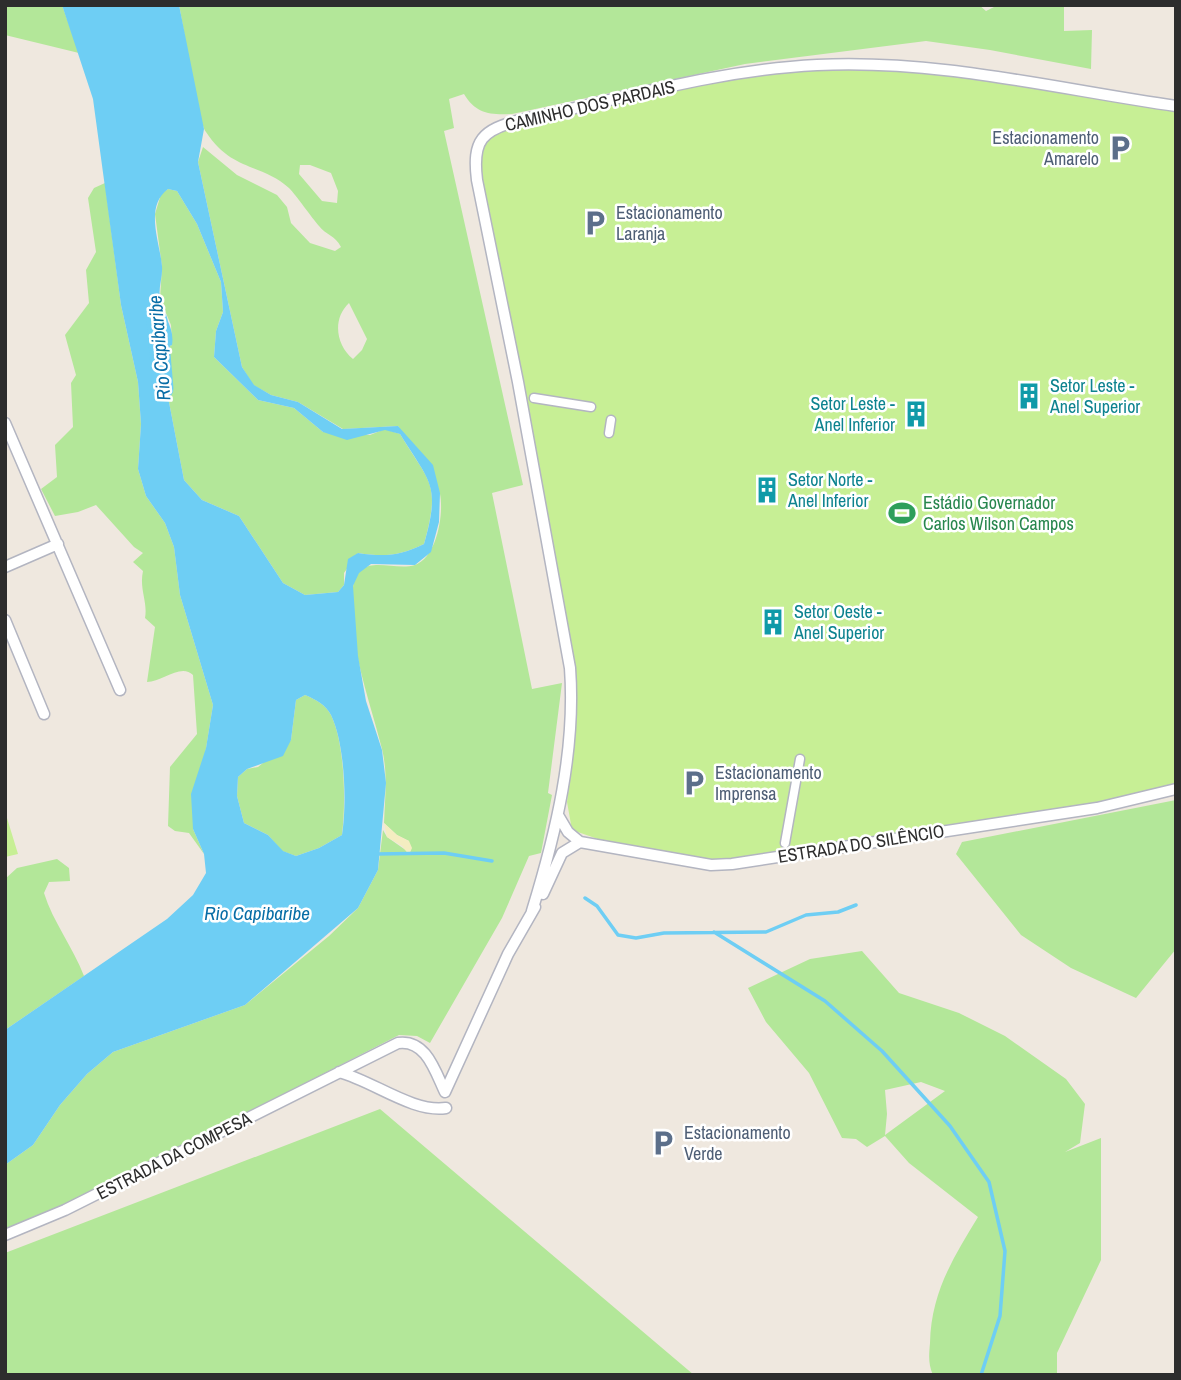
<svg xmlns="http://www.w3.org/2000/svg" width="1181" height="1380" font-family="'Archivo Narrow',sans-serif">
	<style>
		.green { fill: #b3e799; fill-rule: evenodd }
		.sand { fill: #f4edc1 }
		.pitch { fill: #c7ef95 }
		.water { fill: #6ecef4; fill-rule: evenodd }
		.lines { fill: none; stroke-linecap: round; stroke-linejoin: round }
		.stream { stroke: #6ecef4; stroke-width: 3.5 }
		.river { stroke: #6ecef4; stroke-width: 21 }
		.pedestrian-casing { stroke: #b3b5c1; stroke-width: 11 }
		.minor-casing { stroke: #b3b5c1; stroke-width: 13 }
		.pedestrian { stroke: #fff; stroke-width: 8 }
		.minor { stroke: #fff; stroke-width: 10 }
		.labels { text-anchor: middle; stroke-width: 5; stroke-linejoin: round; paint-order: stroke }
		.street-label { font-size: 18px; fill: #2d2d2d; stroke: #fff }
		.service-label { font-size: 18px; fill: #4e5e75; stroke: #fff; text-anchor: start }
		.culture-label { font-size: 18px; fill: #0d838f; stroke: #fff; text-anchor: start }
		.leisure-label { font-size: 18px; fill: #27864d; stroke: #fff; text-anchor: start }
		.water-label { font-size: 19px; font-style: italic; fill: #076da6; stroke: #fff }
	</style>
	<rect width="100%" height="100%" fill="#efe8df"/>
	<!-- green -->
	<path class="green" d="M5,5H62L79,53L5,35Z
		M179,5H979L986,11L998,5H1064V31L1092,30L1091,69L990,50L926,41L745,64L512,114C490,115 476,114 464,94L449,99L454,128L444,131L523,485L492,493L532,689L562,683L548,793L552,795L541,853L529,856L502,918L430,1043L417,1036L399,1035L128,1174L45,1214L5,1229V1165L33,1145L60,1105L87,1074L113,1052L245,1005L329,936L358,908L378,870L383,830L387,837L407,851L409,841L397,835L384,823C385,798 388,773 382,749C369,696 347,643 353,587C358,551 393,572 415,565C437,557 444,514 440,494C436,480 407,441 398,426L343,429L298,402L271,395L253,385L242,367L198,162L203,147L237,175L277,195L287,207L291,223L310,243L335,251L341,247C335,235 326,235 319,226C312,218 296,195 289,188C262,163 232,172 206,132C197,118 184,28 179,5ZM300,165H310L331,173L338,191L337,203L322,201L299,174ZM349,303L367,339L362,350L353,359C336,345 332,319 349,303Z
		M105,183L121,305L138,382L141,424L138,469L146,496L165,523L174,547L180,595L213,705L193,829L204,854L189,833L175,831L168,826L170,767L197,734L193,675C181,663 162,682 147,682L155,627L145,618C148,602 139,589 143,571L133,562L143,553L134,547L96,505L78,512L55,516L41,489L57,477L55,445L73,427L71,383L76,375L65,335L89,303L86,270L96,252L88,198L94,188Z
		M168,189L177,191L197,224L221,282L223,312L216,331L214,357L258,400L294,408L323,432L370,435L385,429L400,434C430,484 441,482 424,544C400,556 384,557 358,553L344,573V585L338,592L305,595L283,583L239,516L202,500L184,480L168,397L167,368L159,360L160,350L172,345L171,325L160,299L162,267L155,214L161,194Z
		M305,695C315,699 326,705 331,715C345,744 346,802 342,835L319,848L296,856L282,851L268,835L244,823L237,796L238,777L247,769L258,767L291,740L296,700Z
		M1176,800V949L1136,998L1071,968L1021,935L956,854L962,842Z
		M57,859L69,868L70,881L49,882L44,893C53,922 73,947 84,976L5,1030V879L17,868Z
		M862,951L899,993L959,1013L1005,1036L1066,1079L1085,1104L1080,1143L1065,1152L1101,1138V1260L1057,1353V1375H933C928,1364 929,1355 930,1343C931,1293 953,1258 978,1217L909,1163L885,1136L867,1147L856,1139L842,1138L809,1073L766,1022L748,988L810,959ZM921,1082L945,1091L885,1135L887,1114L885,1090Z
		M380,1109L694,1375H5V1253Z"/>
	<!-- sand -->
	<path class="sand" d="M384,823L397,835L409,841L412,848L409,855L402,846L387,837Z"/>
	<!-- pitch -->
	<path class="pitch" d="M871,64L1176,106V789L732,864L618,846L572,830L567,802L576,730L573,660L475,167L488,132L703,80Z
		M7,818L18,854L5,857V819Z"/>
	<!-- water -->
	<path class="water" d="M62,5H179L204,129L198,162L242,367L254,385L271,395L298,402L342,429L398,426L433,465L440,493L439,522L431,552L415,565L371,564L359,573L353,586L358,656L366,701L382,750L386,783L378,870L358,908L245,1005L113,1052L87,1074L60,1105L33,1145L5,1165V1030L167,919L193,895L206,873L204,854L193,829L191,794L206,748L213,705L180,595L174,547L165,523L146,496L138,469L141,424L138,382L121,305L93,99ZM168,189L177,191L197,224L221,282L223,312L216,331L214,357L258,400L294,408L323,432L347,440L385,430L400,434C430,483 441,484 424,544C400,556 384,557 358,553L348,559L344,585L338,592L305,595L283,583L239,516L202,500L184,480L168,397L167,368L159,360L160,350L172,345C175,326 162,316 160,298C158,288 163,277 162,266C160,242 144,207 168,189ZM305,695C315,699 326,705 331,715C345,744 347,803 342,835L319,848L296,856L283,851L268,835L244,823L237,796L238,777L247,769L283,756L291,740L296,700Z"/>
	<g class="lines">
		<!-- stream -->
		<path class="stream" d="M376,854L444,853L492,861
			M585,898L597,906L618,935L636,938L664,933L766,932L806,915L838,912L856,905
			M714,932L825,1001L882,1051L950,1126L989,1182L1005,1251L1000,1316L981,1375"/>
		<!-- river -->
		<path class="river" d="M157,320L163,389"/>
		<!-- pedestrian casing -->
		<g class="pedestrian-casing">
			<path id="pedestrian" d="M534,398L591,407
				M609,433L611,420
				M785,843L800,759"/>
		</g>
		<!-- minor casing -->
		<g class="minor-casing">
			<path id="minor" d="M5,423L120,690
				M5,567L58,544
				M5,620L44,714
				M558,815L568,832L580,842L711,865L732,864L1097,808L1176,789
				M543,894L562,853L580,842
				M532,911C556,833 576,750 570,668L518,382L477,180C472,140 482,130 520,120C618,100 716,70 817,65C939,59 1056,89 1176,106
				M339,1072C373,1081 413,1113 446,1108
				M445,1092L508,954L535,907
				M5,1235L65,1210L398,1043C426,1039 435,1071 445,1092"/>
		</g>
		<!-- pedestrian -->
		<use href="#pedestrian" class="pedestrian"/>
		<!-- minor -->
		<use href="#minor" class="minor"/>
	</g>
	<!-- icons -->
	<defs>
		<g id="parking-bare" transform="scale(2.1)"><path d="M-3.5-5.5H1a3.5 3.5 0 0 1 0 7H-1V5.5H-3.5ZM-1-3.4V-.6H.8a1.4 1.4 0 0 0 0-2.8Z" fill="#5c6f8a" stroke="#fff" stroke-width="2.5" paint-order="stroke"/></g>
		<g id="building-bare" transform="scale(2.1)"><path d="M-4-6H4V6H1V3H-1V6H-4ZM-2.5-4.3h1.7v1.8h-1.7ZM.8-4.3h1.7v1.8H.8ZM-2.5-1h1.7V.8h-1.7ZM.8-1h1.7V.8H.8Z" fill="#0f9aa8" stroke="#fff" stroke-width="2.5" paint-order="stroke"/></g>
		<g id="stadium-bare" transform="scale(2.1)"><path d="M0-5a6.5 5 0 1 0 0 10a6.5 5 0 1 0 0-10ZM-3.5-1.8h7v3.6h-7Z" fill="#2e9e5b" stroke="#fff" stroke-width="2.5" paint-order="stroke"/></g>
	</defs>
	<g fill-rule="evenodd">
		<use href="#parking-bare" x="1120" y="148"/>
		<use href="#parking-bare" x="595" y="223"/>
		<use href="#building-bare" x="1029" y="396"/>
		<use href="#building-bare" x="916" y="414"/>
		<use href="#building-bare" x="767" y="490"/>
		<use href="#stadium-bare" x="902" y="513"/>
		<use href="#building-bare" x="773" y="622"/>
		<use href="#parking-bare" x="694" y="783"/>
		<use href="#parking-bare" x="663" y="1143"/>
	</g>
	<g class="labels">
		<!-- street labels -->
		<g class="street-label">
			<text transform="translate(590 106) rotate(-13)" y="6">CAMINHO DOS PARDAIS</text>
			<text transform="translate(861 844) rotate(-9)" y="6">ESTRADA DO SILÊNCIO</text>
			<text transform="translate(174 1156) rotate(-27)" y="6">ESTRADA DA COMPESA</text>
		</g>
		<!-- service labels -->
		<g class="service-label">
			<text x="1099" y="144" text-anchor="end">Estacionamento<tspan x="1099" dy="21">Amarelo</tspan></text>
			<text x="616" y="219">Estacionamento<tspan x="616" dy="21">Laranja</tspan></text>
			<text x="715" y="779">Estacionamento<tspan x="715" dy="21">Imprensa</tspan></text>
			<text x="684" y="1139">Estacionamento<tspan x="684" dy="21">Verde</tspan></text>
		</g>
		<!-- culture labels -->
		<g class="culture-label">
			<text x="1050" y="392">Setor Leste -<tspan x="1050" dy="21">Anel Superior</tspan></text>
			<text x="895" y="410" text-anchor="end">Setor Leste -<tspan x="895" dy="21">Anel Inferior</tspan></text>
			<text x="788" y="486">Setor Norte -<tspan x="788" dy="21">Anel Inferior</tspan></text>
			<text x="794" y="618">Setor Oeste -<tspan x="794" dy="21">Anel Superior</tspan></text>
		</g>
		<!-- leisure labels -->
		<g class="leisure-label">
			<text x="923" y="509">Estádio Governador<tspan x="923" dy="21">Carlos Wilson Campos</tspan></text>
		</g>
		<!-- water labels -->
		<g class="water-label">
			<text transform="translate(159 348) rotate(-95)" y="7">Rio Capibaribe</text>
			<text x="257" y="920">Rio Capibaribe</text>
		</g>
	</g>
	<!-- border -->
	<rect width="1181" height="1380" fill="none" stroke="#2d2d2d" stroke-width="14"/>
</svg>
